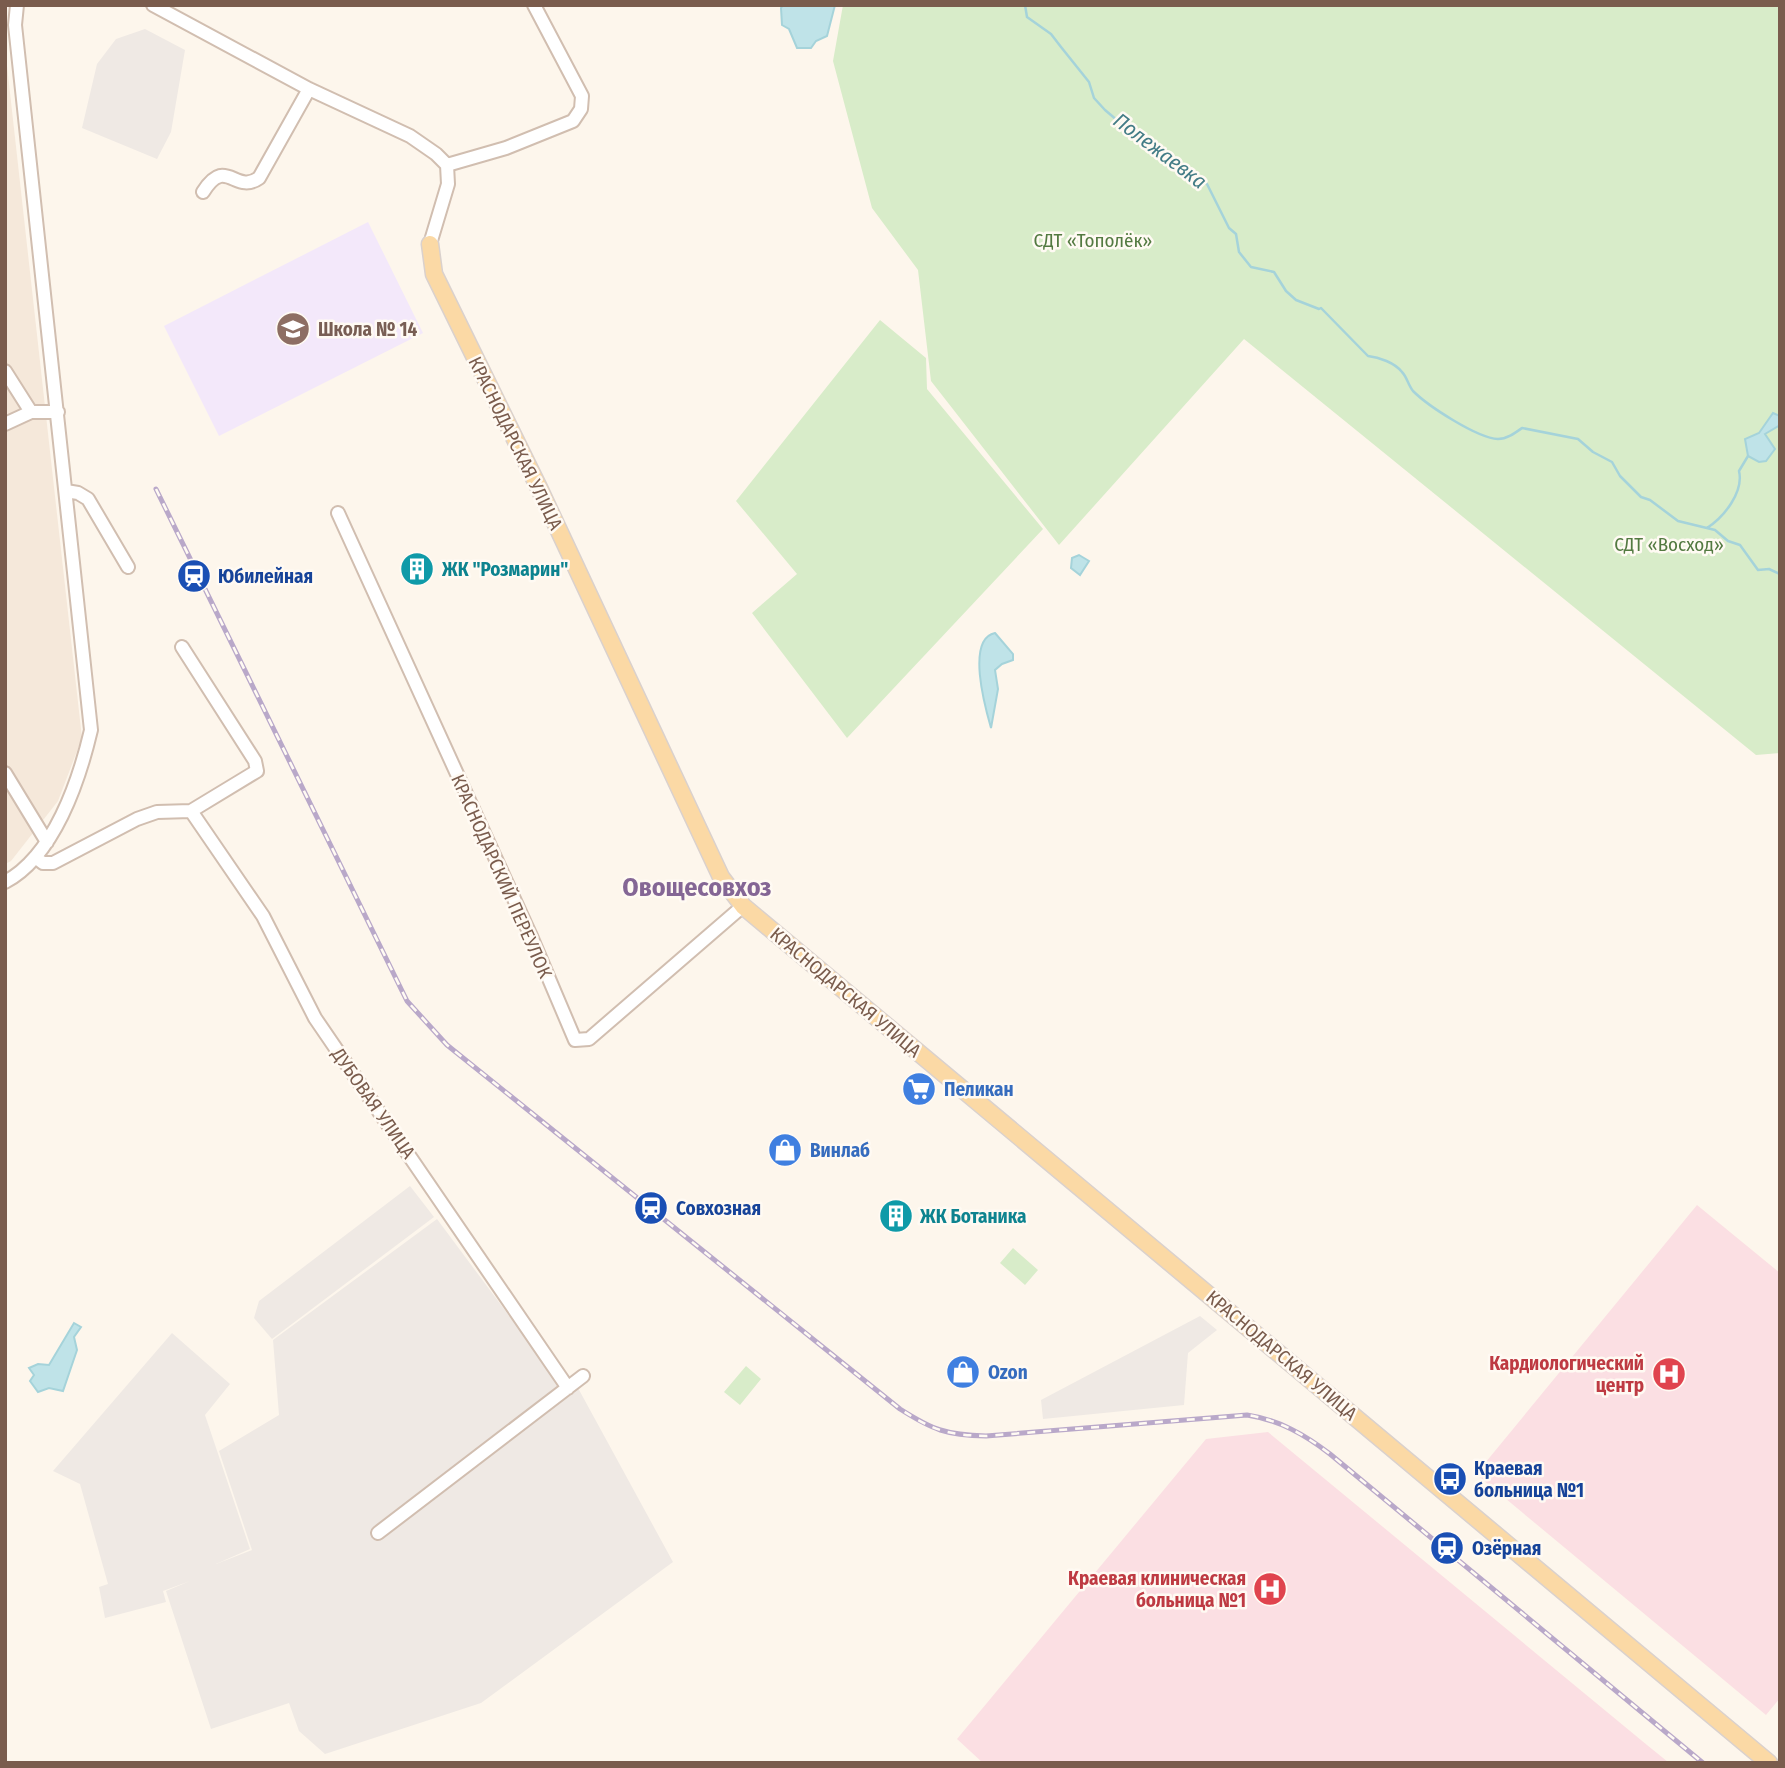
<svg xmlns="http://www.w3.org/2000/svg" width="1785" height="1768" font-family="'Fira Sans Condensed',sans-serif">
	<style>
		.residential { fill: #f5e8da }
		.industrial { fill: #efe9e4 }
		.education { fill: #f3e8fa }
		.medical { fill: #fbdfe3 }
		.green { fill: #d8ecc9 }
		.water { fill: #bfe3e8; stroke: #a5d3da; stroke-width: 2 }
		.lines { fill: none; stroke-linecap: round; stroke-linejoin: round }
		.stream { stroke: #a5d3da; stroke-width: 2.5 }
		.minor-casing { stroke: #d1beb0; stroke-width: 16 }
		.major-casing { stroke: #dad1cd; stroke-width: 19 }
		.minor { stroke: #fff; stroke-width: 12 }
		.major { stroke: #fbd9a5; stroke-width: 16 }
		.rail-casing { stroke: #b9a8c9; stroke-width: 5 }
		.rail { stroke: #fffaf3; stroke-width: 2.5; stroke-dasharray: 8; stroke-linecap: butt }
		.labels { text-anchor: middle; stroke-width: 5; stroke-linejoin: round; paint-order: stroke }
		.park-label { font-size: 19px; fill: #537a41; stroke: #fffaf3 }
		.education-label { font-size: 19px; font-weight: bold; fill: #785e54; stroke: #fffaf3; text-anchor: start }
		.street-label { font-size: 19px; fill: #7a5c4d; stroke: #fffaf3 }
		.culture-label { font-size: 19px; font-weight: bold; fill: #0d838f; stroke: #fffaf3; text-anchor: start }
		.transit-label { font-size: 19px; font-weight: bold; fill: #164399; stroke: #fffaf3; text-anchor: start }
		.shop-label { font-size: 19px; font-weight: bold; fill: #366cbe; stroke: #fffaf3; text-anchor: start }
		.health-label { font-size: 19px; font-weight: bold; fill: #be3a42; stroke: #fffaf3; text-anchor: end }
		.water-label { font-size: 21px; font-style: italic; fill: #437c86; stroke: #fffaf3 }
		.district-label { font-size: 26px; font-weight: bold; fill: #846695; stroke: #fffaf3 }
	</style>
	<rect width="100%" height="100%" fill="#fdf6ec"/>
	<!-- residential -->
	<path class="residential" d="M5,48L82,738L58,801L11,861L5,864Z"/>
	<!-- industrial -->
	<path class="industrial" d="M145,29L185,50L171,132L157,159L82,128L97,64L116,39Z
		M410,1186L434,1217L272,1339L254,1318L259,1301Z
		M437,1219L562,1387L380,1522L389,1530L578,1388L673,1562L481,1703L325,1754L299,1731L289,1703L211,1729L166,1591L190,1581L163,1591L166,1602L105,1618L99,1587L108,1584L80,1484L53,1471L172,1333L230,1384L205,1415L250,1549L216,1564L252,1550L219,1451L279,1415L273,1340Z
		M1200,1316L1217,1330L1188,1353L1184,1405L1043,1419L1041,1400Z"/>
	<!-- education -->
	<path class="education" d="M368,222L423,333L219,436L164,326Z"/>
	<!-- medical -->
	<path class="medical" d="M1697,1205L1780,1273V1698L1766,1715L1476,1474Z
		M1268,1432L1647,1745L1668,1762L983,1763L957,1739L1206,1439Z"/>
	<!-- green -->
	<path class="green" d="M843,5H1780V753L1756,755L1244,339L1059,545L931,381L918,270L872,208L833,61Z
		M880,320L926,358L927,389L1043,529L847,738L752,613L797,574L736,501Z
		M1013,1248L1038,1270L1025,1285L1000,1263Z
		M746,1366L761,1379L740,1405L724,1392Z"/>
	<!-- water -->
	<path class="water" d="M783,5H835L827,36L816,41L811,48H797L789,29L782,25L781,8Z
		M1773,413L1780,416V425L1765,434L1775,449L1766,461L1759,462L1748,456L1745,439L1759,433Z
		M1079,555L1089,561L1080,575L1071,568L1072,558Z
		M995,633L1013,654V660L1002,664L995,670L998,689L991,728C985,707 966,639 995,633Z
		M74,1323L81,1327L74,1337L77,1350L63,1391L49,1388L38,1392L30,1381L34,1375L29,1368L38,1364L49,1365Z"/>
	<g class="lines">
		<!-- stream -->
		<path class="stream" d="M1025,5L1027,17L1051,34L1061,47L1089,82L1094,98L1105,110L1118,121L1150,140L1165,154L1188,168L1196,178L1207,184L1229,228L1236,234L1239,252L1251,267L1274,272L1286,291L1296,300L1319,309L1321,308L1368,356C1379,357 1395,363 1402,372C1407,377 1408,385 1413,391C1428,406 1477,438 1498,439C1507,439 1515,433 1522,428L1578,439L1593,452L1612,462L1620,476L1641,497L1650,500L1678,521L1715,530L1728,541L1740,545L1758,570L1769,569L1780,574
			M1707,528C1724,517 1744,492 1739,471L1748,456"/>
		<!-- minor casing -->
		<g class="minor-casing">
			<path id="minor" d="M153,5L309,89L410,136L436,154L447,165L448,184L430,244
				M447,165L506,148L573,121L581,109L582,96L534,5
				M203,192C226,155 235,195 259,178L309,89
				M5,371L31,412
				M5,424L31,412H58
				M66,491L78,493L88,499L128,567
				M338,513L530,934L575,1040L589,1039L743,906
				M5,773L47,842
				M191,811L263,916L315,1018L568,1388
				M35,857L43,863H53L137,819L157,812L191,811L257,771L255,761L182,647
				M5,882C54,856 79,781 91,730L15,25L17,5
				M378,1533L583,1376"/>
		</g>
		<!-- major casing -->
		<g class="major-casing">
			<path id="major" d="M430,244L434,274L539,488L721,877L743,906L1769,1763"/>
		</g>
		<!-- minor -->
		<use href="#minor" class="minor"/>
		<!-- major -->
		<use href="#major" class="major"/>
		<!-- rail casing -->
		<g class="rail-casing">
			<path id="rail" d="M156,489L407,1001L447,1045L900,1409C933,1430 946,1435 986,1436L1247,1415C1279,1420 1304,1434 1330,1454L1703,1763"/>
		</g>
		<!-- rail -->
		<use href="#rail" class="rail"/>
	</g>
	<!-- icons -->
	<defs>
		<g id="school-disc" transform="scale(1.75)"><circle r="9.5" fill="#8d6e63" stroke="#fffaf3"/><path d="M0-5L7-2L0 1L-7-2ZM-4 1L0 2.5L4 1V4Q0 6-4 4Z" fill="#fff"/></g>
		<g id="building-disc" transform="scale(1.75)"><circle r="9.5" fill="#0f9aa8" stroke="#fffaf3"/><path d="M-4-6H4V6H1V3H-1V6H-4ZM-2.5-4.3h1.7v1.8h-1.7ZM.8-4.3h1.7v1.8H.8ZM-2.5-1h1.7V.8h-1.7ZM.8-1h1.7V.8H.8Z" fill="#fff"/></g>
		<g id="station-disc" transform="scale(1.75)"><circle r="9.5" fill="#1a4fb4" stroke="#fffaf3"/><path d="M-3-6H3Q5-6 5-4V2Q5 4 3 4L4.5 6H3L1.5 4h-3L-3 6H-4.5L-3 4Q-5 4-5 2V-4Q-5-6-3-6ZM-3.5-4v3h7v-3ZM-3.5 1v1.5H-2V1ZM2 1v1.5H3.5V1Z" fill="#fff"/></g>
		<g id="supermarket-disc" transform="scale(1.75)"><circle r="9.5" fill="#3f7fe0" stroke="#fffaf3"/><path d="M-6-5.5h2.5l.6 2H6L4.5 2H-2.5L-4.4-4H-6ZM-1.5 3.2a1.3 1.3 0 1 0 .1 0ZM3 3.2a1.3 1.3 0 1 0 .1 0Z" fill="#fff"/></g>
		<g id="shop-disc" transform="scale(1.75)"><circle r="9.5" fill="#3f7fe0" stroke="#fffaf3"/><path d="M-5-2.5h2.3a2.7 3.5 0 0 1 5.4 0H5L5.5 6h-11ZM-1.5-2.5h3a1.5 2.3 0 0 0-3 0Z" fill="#fff"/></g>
		<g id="hospital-disc" transform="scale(1.75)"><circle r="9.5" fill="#e0444e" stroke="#fffaf3"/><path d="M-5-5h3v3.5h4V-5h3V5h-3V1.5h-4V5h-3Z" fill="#fff"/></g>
		<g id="bus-disc" transform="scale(1.75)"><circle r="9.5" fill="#1a4fb4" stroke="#fffaf3"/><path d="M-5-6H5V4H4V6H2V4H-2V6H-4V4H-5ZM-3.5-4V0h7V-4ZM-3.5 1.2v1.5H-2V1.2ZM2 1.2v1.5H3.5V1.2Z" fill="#fff"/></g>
	</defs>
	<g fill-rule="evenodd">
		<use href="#school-disc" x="293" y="329"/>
		<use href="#building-disc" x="417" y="569"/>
		<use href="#station-disc" x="194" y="576"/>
		<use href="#supermarket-disc" x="919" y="1089"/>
		<use href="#shop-disc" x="785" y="1150"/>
		<use href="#station-disc" x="651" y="1208"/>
		<use href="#building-disc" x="896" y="1216"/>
		<use href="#shop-disc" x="963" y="1372"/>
		<use href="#hospital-disc" x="1669" y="1374"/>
		<use href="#bus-disc" x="1450" y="1479"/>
		<use href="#station-disc" x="1447" y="1548"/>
		<use href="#hospital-disc" x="1270" y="1589"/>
	</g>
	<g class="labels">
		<!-- park labels -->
		<g class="park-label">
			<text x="1093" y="247">СДТ «Тополёк»</text>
			<text x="1669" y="551">СДТ «Восход»</text>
		</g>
		<!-- education labels -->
		<g class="education-label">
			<text x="318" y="336">Школа № 14</text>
		</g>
		<!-- street labels -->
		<g class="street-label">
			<text transform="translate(516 443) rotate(64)" y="7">КРАСНОДАРСКАЯ УЛИЦА</text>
			<text transform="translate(502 876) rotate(66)" y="7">КРАСНОДАРСКИЙ ПЕРЕУЛОК</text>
			<text transform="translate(846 992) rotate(40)" y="7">КРАСНОДАРСКАЯ УЛИЦА</text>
			<text transform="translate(374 1103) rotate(55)" y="7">ДУБОВАЯ УЛИЦА</text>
			<text transform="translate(1282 1355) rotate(40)" y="7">КРАСНОДАРСКАЯ УЛИЦА</text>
		</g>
		<!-- culture labels -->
		<g class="culture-label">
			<text x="442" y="576">ЖК "Розмарин"</text>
			<text x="920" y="1223">ЖК Ботаника</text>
		</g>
		<!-- transit labels -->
		<g class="transit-label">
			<text x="218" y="583">Юбилейная</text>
			<text x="676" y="1215">Совхозная</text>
			<text x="1474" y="1475">Краевая<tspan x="1474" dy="22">больница №1</tspan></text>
			<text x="1472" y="1555">Озёрная</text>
		</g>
		<!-- shop labels -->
		<g class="shop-label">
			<text x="944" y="1096">Пеликан</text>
			<text x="810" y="1157">Винлаб</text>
			<text x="988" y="1379">Ozon</text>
		</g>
		<!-- health labels -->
		<g class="health-label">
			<text x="1644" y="1370">Кардиологический<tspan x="1644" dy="22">центр</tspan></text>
			<text x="1246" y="1585">Краевая клиническая<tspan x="1246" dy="22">больница №1</tspan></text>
		</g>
		<!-- water labels -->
		<g class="water-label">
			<text transform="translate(1160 151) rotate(37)" y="7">Полежаевка</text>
		</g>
		<!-- district labels -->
		<g class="district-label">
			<text x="697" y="896">Овощесовхоз</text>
		</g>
	</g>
	<!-- border -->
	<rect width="1785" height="1768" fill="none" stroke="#7a5c4d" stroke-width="14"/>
</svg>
